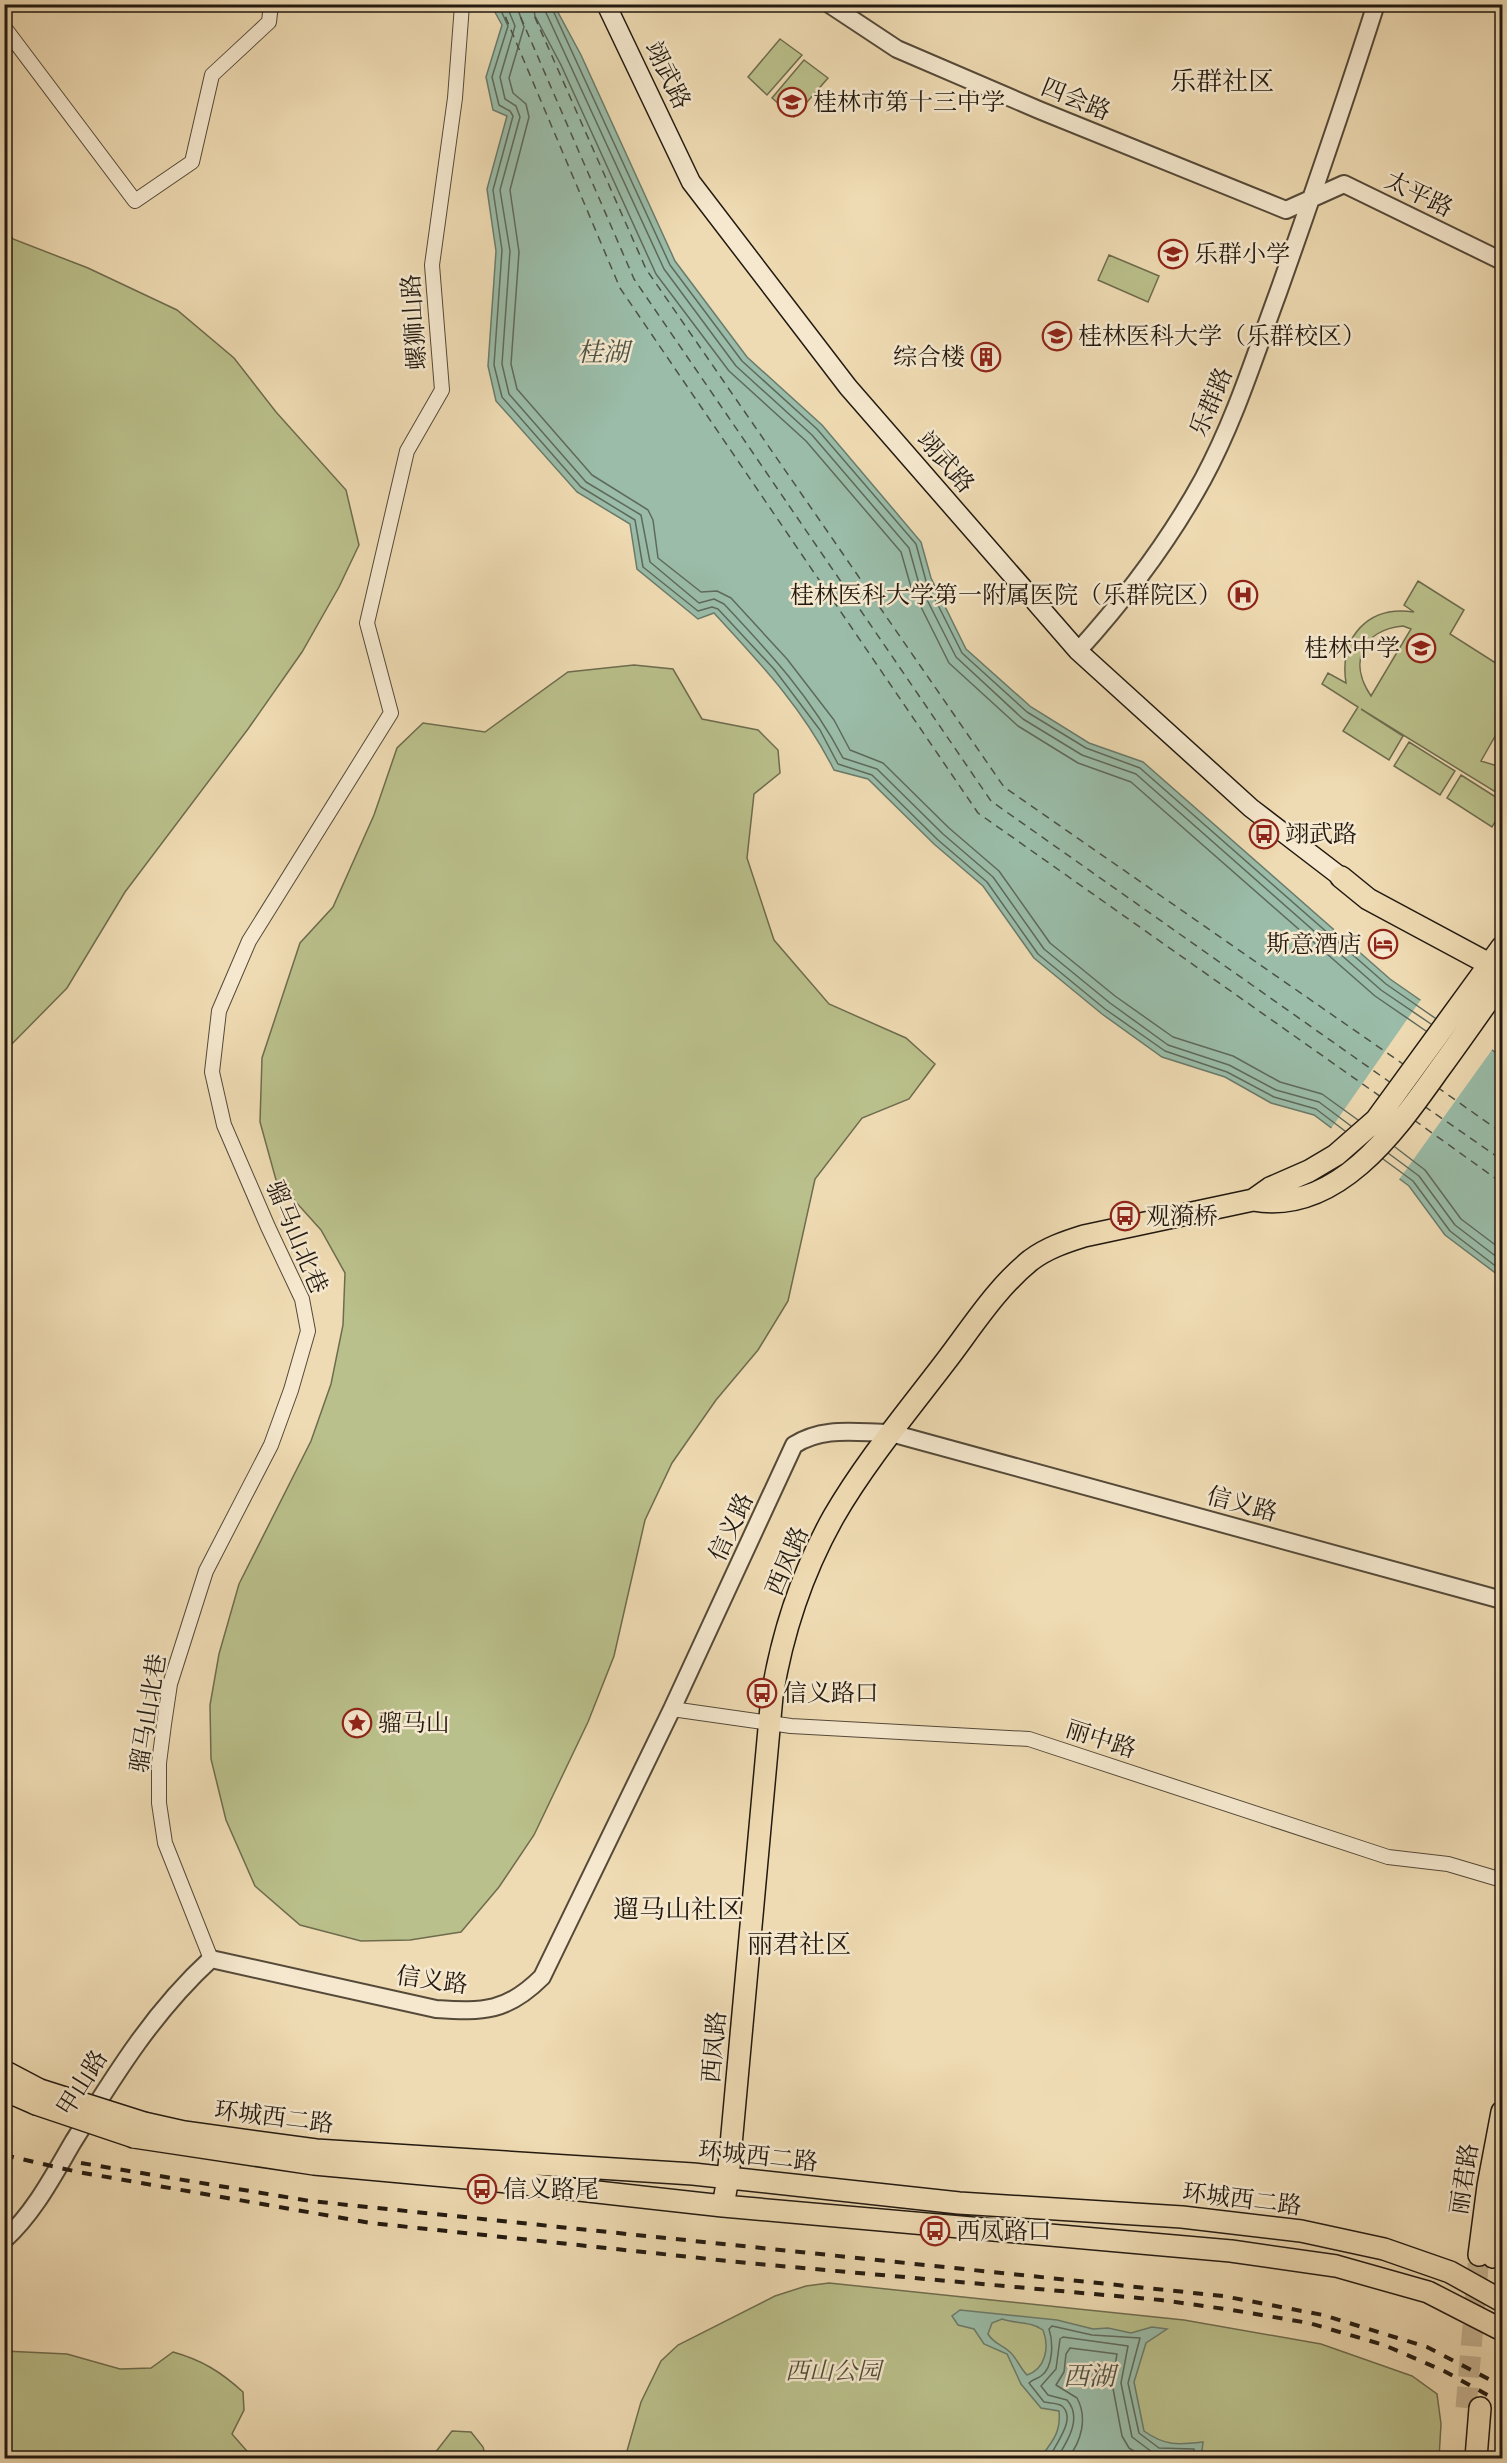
<svg xmlns="http://www.w3.org/2000/svg" width="1507" height="2463" font-family="'IM FELL Great Primer','Noto Serif SC',serif">
	<style>
		.green { fill: #bac08b; stroke: #6e6c4e; stroke-width: 1.5; fill-rule: evenodd }
		.water { fill: #9abca8; stroke: #6a7b6b; stroke-width: 1.5; fill-rule: evenodd }
		.pier { fill: #efdbb3 }
		.lines { fill: none; stroke-linecap: round; stroke-linejoin: round }
		.shore { stroke: #5e6a5c; stroke-width: 1.5 }
		.ferry { stroke: #4c5245; stroke-width: 1.5; stroke-dasharray: 8 6; stroke-linecap: butt }
		.primary-tunnel { stroke: #c6b492; stroke-width: 21; stroke-dasharray: 21 10; stroke-linecap: butt }
		.minor-casing { stroke: #554a39; stroke-width: 16 }
		.tertiary-casing { stroke: #554a39; stroke-width: 20 }
		.secondary-casing { stroke: #221910; stroke-width: 21 }
		.primary-casing { stroke: #221910; stroke-width: 24 }
		.minor { stroke: #f5e8ce; stroke-width: 14 }
		.tertiary { stroke: #f5e8ce; stroke-width: 16 }
		.secondary { stroke: #f5e8ce; stroke-width: 18 }
		.primary { stroke: #efdbb3; stroke-width: 21 }
		.rail { stroke: #221910; stroke-width: 4; stroke-dasharray: 10 10; stroke-linecap: butt }
		.primary-bridge-casing { stroke: #221910; stroke-width: 24; stroke-linecap: butt }
		.primary-bridge { stroke: #efdbb3; stroke-width: 21 }
		.labels { text-anchor: middle; stroke-width: 5; stroke-linejoin: round; paint-order: stroke }
		.street-label { font-size: 24px; fill: #221910; stroke: #f5e8ce }
		.poi-label { font-size: 24px; fill: #221910; stroke: #f5e8ce; text-anchor: start }
		.park-label { font-size: 24px; font-style: italic; fill: #504b35; stroke: #f5e8ce }
		.neighbourhood-label { font-size: 26px; fill: #221910; stroke: #f5e8ce }
		.water-label { font-size: 26px; font-style: italic; fill: #4c5245; stroke: #f5e8ce }
	</style>
	<rect width="100%" height="100%" fill="#efdbb3"/>
	<filter id="stains"><feTurbulence type="fractalNoise" baseFrequency=".00333" numOctaves="4"/><feColorMatrix values="0 0 0 0 .2 0 0 0 0 .09 0 0 0 0 .02 0 0 0 .5 -.17"/></filter>
	<radialGradient id="worn" r=".72"><stop offset=".6" stop-color="#630" stop-opacity="0"/><stop offset="1" stop-color="#630" stop-opacity=".3"/></radialGradient>
	<!-- green -->
	<path class="green" d="M780,39L802,55L767,95L748,77Z
		M804,60L828,78L794,117L772,98Z
		M5,224L13,239L88,268L177,310L234,358L276,412L346,490L359,545L339,587L302,652L248,729L125,892L67,988L5,1051Z
		M1109,255L1159,276L1148,302L1098,280Z
		M1418,581L1464,610L1450,634L1502,667V724L1481,761L1494,765L1502,762V796L1361,709L1403,736L1389,760L1343,731L1358,707L1322,684L1328,673L1346,683C1339,637 1368,605 1414,612L1404,605ZM1403,626L1411,629L1371,696C1348,662 1362,630 1403,626Z
		M634,665L673,669L702,719L758,730L778,750L780,773L754,794L747,858L774,940L829,1004L906,1038L935,1064L909,1099L862,1118L815,1179L788,1301L758,1350L716,1400L672,1463L645,1520L614,1656L588,1722L534,1835L499,1887L461,1932L410,1940L361,1941L300,1925L255,1886L226,1820L211,1759L210,1705L219,1654L239,1584L311,1441L331,1384L343,1325L345,1273L321,1230L276,1180L260,1122L262,1058L300,943L333,907L374,815L397,748L423,723L485,732L568,672Z
		M1409,742L1455,771L1440,795L1394,766Z
		M1461,775L1502,801V811L1492,827L1447,798Z
		M829,2283L1184,2320L1321,2344L1412,2376L1437,2394L1441,2424L1439,2458H625L641,2402L661,2361L678,2345L775,2296L806,2286Z
		M4,2351L67,2354L120,2369L151,2368L173,2352C202,2360 221,2372 243,2392L244,2410L232,2434L253,2458H5Z
		M452,2431L471,2432L483,2447L486,2458H431Z"/>
	<!-- water -->
	<path class="water" d="M491,5H554L581,55L675,261L747,357L822,425L921,542L931,578L966,649L1031,707L1089,743L1143,762L1390,979L1502,1057V1278L1445,1235L1409,1186L1314,1115L1271,1103L1225,1077L1162,1057L1102,1014L1034,958L983,886L934,844L868,779L834,770C803,708 760,663 714,613L698,619L637,569L630,524L577,492L496,401L488,366L496,251L487,189L507,116L493,110L486,77L502,25Z
		M960,2310L1057,2320L1093,2329L1108,2328L1131,2333L1152,2327L1167,2329L1146,2343L1134,2382L1144,2431C1165,2446 1178,2445 1203,2442L1201,2458H1044L1043,2454C1054,2440 1061,2430 1059,2411L1041,2408L1021,2384L1007,2354L984,2344L974,2329L958,2325L952,2316ZM1002,2319C1016,2324 1030,2321 1043,2330C1050,2348 1045,2369 1027,2375C1020,2368 1016,2357 1010,2352C1001,2344 994,2344 988,2334L992,2323Z"/>
	<!-- pier -->
	<path class="pier" d="M1422,998L1494,1047L1398,1181L1330,1130Z"/>
	<g class="lines">
		<!-- shore -->
		<path class="shore" d="M498,4L508,26L492,77L499,105L510,111L513,116L493,190L502,250L494,365L502,397L581,487L635,520L643,567L698,611L712,607L718,609L774,669L820,730L838,764L872,775L938,840L987,882L1038,954L1105,1009L1165,1051L1227,1072L1274,1097L1316,1109L1345,1131
			M506,4L515,26L500,77L505,99L516,106L520,117L500,190L510,251L502,364L509,394L586,482L641,515L650,562L699,603L714,599L724,604C770,653 811,697 843,758L877,769L943,834L993,877L1044,949L1110,1003L1168,1045L1229,1065L1276,1090L1319,1102L1351,1126
			M516,4L524,27L509,78L513,93L526,104L529,117L510,190L519,252L511,364L517,389L592,475L648,510L653,520L658,558L701,592L717,591L731,598L787,659L834,720L850,750L883,763L949,828L999,871L1050,943L1115,996L1173,1037L1233,1056L1280,1082L1322,1094L1358,1120
			M533,4L535,16L561,65L656,274L729,371L806,441L901,552L911,587L949,663L1018,726L1078,763L1131,782L1375,996L1426,1031
			M542,4L664,269L736,366L812,435L909,548L919,584L956,657L1023,719L1082,755L1136,774L1381,990L1431,1024
			M550,4L670,265L742,361L817,429L916,544L926,581L962,653L1027,712L1086,748L1140,768L1386,984L1435,1018
			M1395,1147L1425,1170L1461,1219L1502,1250
			M1388,1153L1419,1176L1455,1225L1502,1261
			M1383,1159L1413,1181L1450,1231L1502,1271
			M1050,2458C1052,2447 1078,2420 1062,2406C1058,2403 1049,2403 1044,2402L1029,2383C1033,2379 1037,2379 1041,2376C1054,2367 1053,2341 1049,2329L1052,2326L1092,2335L1140,2338L1128,2383L1139,2433L1159,2448L1194,2449L1195,2458
			M1057,2458C1067,2442 1083,2418 1067,2400L1048,2395L1041,2386L1056,2369L1060,2339L1063,2337L1128,2346L1121,2383L1132,2437L1156,2455L1187,2458
			M1068,2458C1081,2442 1088,2418 1077,2398L1056,2385L1064,2372L1066,2354L1070,2348L1117,2354L1112,2383L1122,2436L1129,2448L1145,2458"/>
		<!-- ferry -->
		<path class="ferry" d="M500,4L620,288L978,813L1381,1097
			M515,4L634,279L991,801L1391,1083
			M529,4L646,269L1004,787L1403,1064
			M1437,1087L1502,1133
			M1424,1106L1502,1160
			M1414,1120L1502,1183"/>
		<!-- primary-tunnel -->
		<path class="primary-tunnel" d="M1466,2408L1479,2255"/>
		<!-- minor casing -->
		<g class="minor-casing">
			<path id="minor" d="M4,27L135,201L192,162L212,75L269,22L271,4
				M672,1709L791,1726L1029,1739L1388,1857L1448,1864L1502,1880
				M211,1959L165,1843L159,1803V1763L164,1724L170,1684L206,1571L271,1445L291,1390L308,1331L302,1299L268,1227L224,1125L212,1072L219,1011L249,941L391,713L367,623L407,451L442,390L432,265L455,98L462,5"/>
		</g>
		<!-- tertiary casing -->
		<g class="tertiary-casing">
			<path id="tertiary" d="M829,4L897,49L1039,110L1286,210L1344,184L1502,261
				M1078,651C1126,598 1169,541 1203,479C1235,420 1255,355 1278,293C1312,197 1345,101 1376,4
				M4,2240C34,2213 53,2176 73,2142C114,2076 153,2012 211,1959L436,2009C484,2012 507,2012 542,1977L672,1709L794,1445C824,1426 856,1433 891,1433L1502,1600"/>
		</g>
		<!-- secondary casing -->
		<g class="secondary-casing">
			<path id="secondary" d="M606,4L691,182L848,387L1078,651L1251,808L1341,877"/>
		</g>
		<!-- primary casing -->
		<g class="primary-casing">
			<path id="primary" d="M1341,877L1368,899L1502,971
				M1253,1200L1270,1188L1309,1171L1336,1155L1376,1120L1502,947
				M4,2071L40,2090
				M4,2090L36,2104
				M144,2123L184,2132L316,2150L693,2174L959,2203L1182,2217L1301,2231L1384,2249L1450,2272L1502,2301
				M134,2137L314,2164L489,2180L723,2206L1231,2251L1336,2266L1428,2292L1502,2330
				M723,2206L728,2178L772,1696C782,1634 803,1571 834,1516C866,1461 908,1411 946,1361C972,1327 997,1287 1031,1260C1047,1248 1065,1242 1084,1236L1253,1200C1337,1215 1396,1130 1438,1071C1460,1041 1481,1011 1502,981
				M1479,2255L1488,2186L1502,2112
				M1493,2257L1502,2190
				M1476,2458L1480,2408"/>
		</g>
		<!-- minor -->
		<use href="#minor" class="minor"/>
		<!-- tertiary -->
		<use href="#tertiary" class="tertiary"/>
		<!-- secondary -->
		<use href="#secondary" class="secondary"/>
		<!-- primary -->
		<use href="#primary" class="primary"/>
		<!-- rail -->
		<path class="rail" d="M4,2155L78,2172L371,2223L747,2263L1161,2300L1232,2310L1309,2323L1384,2345L1444,2371L1502,2403
			M81,2163L310,2201L1223,2296L1323,2315L1427,2347L1502,2386"/>
		<!-- primary-bridge casing -->
		<g class="primary-bridge-casing">
			<path id="primary-bridge" d="M40,2090L144,2123
				M36,2104L134,2137"/>
		</g>
		<!-- primary-bridge -->
		<use href="#primary-bridge" class="primary-bridge"/>
	</g>
	<!-- icons -->
	<defs>
		<g id="school-ring" transform="scale(1.5)"><circle r="9.5" fill="#f5e8ce" stroke="#8f2418" stroke-width="1.5"/><path d="M0-5L7-2L0 1L-7-2ZM-4 1L0 2.5L4 1V4Q0 6-4 4Z" fill="#8f2418"/></g>
		<g id="university-ring" transform="scale(1.5)"><circle r="9.5" fill="#f5e8ce" stroke="#8f2418" stroke-width="1.5"/><path d="M0-5L7-2L0 1L-7-2ZM-4 1L0 2.5L4 1V4Q0 6-4 4Z" fill="#8f2418"/></g>
		<g id="building-ring" transform="scale(1.5)"><circle r="9.5" fill="#f5e8ce" stroke="#8f2418" stroke-width="1.5"/><path d="M-4-6H4V6H1V3H-1V6H-4ZM-2.5-4.3h1.7v1.8h-1.7ZM.8-4.3h1.7v1.8H.8ZM-2.5-1h1.7V.8h-1.7ZM.8-1h1.7V.8H.8Z" fill="#8f2418"/></g>
		<g id="hospital-ring" transform="scale(1.5)"><circle r="9.5" fill="#f5e8ce" stroke="#8f2418" stroke-width="1.5"/><path d="M-5-5h3v3.5h4V-5h3V5h-3V1.5h-4V5h-3Z" fill="#8f2418"/></g>
		<g id="bus-ring" transform="scale(1.5)"><circle r="9.5" fill="#f5e8ce" stroke="#8f2418" stroke-width="1.5"/><path d="M-5-6H5V4H4V6H2V4H-2V6H-4V4H-5ZM-3.5-4V0h7V-4ZM-3.5 1.2v1.5H-2V1.2ZM2 1.2v1.5H3.5V1.2Z" fill="#8f2418"/></g>
		<g id="hotel-ring" transform="scale(1.5)"><circle r="9.5" fill="#f5e8ce" stroke="#8f2418" stroke-width="1.5"/><path d="M-6-4.5h1.5V1H6V5H4.5V3h-9V5H-6ZM-4 0a1.8 1.8 0 1 1 3.6 0ZM.5 0V-2.5h3Q6-2.5 6 0Z" fill="#8f2418"/></g>
		<g id="sight-ring" transform="scale(1.5)"><circle r="9.5" fill="#f5e8ce" stroke="#8f2418" stroke-width="1.5"/><path d="M0-6L1.8-2.2L6-1.7L2.9 1.2L3.7 5.4L0 3.3L-3.7 5.4L-2.9 1.2L-6-1.7L-1.8-2.2Z" fill="#8f2418"/></g>
	</defs>
	<g fill-rule="evenodd">
		<use href="#school-ring" x="792" y="102"/>
		<use href="#school-ring" x="1173" y="254"/>
		<use href="#university-ring" x="1057" y="336"/>
		<use href="#building-ring" x="986" y="357"/>
		<use href="#hospital-ring" x="1243" y="595"/>
		<use href="#school-ring" x="1421" y="648"/>
		<use href="#bus-ring" x="1264" y="834"/>
		<use href="#hotel-ring" x="1383" y="944"/>
		<use href="#bus-ring" x="1125" y="1216"/>
		<use href="#bus-ring" x="762" y="1693"/>
		<use href="#sight-ring" x="357" y="1723"/>
		<use href="#bus-ring" x="482" y="2189"/>
		<use href="#bus-ring" x="935" y="2231"/>
	</g>
	<g class="labels">
		<!-- street labels -->
		<g class="street-label">
			<text transform="translate(668 75) rotate(64)" y="8">翊武路</text>
			<text transform="translate(1076 99) rotate(22)" y="8">四会路</text>
			<text transform="translate(1419 194) rotate(26)" y="8">太平路</text>
			<text transform="translate(414 322) rotate(-94)" y="8">螺狮山路</text>
			<text transform="translate(1211 402) rotate(-67)" y="8">乐群路</text>
			<text transform="translate(946 462) rotate(49)" y="8">翊武路</text>
			<text transform="translate(297 1237) rotate(67)" y="8">骝马山北巷</text>
			<text transform="translate(1242 1504) rotate(15)" y="8">信义路</text>
			<text transform="translate(731 1527) rotate(-65)" y="8">信义路</text>
			<text transform="translate(787 1561) rotate(-67)" y="8">西凤路</text>
			<text transform="translate(148 1713) rotate(-81)" y="8">骝马山北巷</text>
			<text transform="translate(1101 1739) rotate(18)" y="8">丽中路</text>
			<text transform="translate(432 1980) rotate(8)" y="8">信义路</text>
			<text transform="translate(714 2047) rotate(-85)" y="8">西凤路</text>
			<text transform="translate(82 2083) rotate(-58)" y="8">甲山路</text>
			<text transform="translate(274 2117) rotate(7)" y="8">环城西二路</text>
			<text transform="translate(758 2156) rotate(6)" y="8">环城西二路</text>
			<text transform="translate(1464 2179) rotate(-81)" y="8">丽君路</text>
			<text transform="translate(1242 2199) rotate(7)" y="8">环城西二路</text>
		</g>
		<!-- poi labels -->
		<g class="poi-label">
			<text x="813" y="110">桂林市第十三中学</text>
			<text x="1194" y="262">乐群小学</text>
			<text x="1078" y="344">桂林医科大学（乐群校区）</text>
			<text x="965" y="365" text-anchor="end">综合楼</text>
			<text x="1222" y="603" text-anchor="end">桂林医科大学第一附属医院（乐群院区）</text>
			<text x="1400" y="656" text-anchor="end">桂林中学</text>
			<text x="1285" y="842">翊武路</text>
			<text x="1362" y="952" text-anchor="end">斯意酒店</text>
			<text x="1146" y="1224">观漪桥</text>
			<text x="783" y="1701">信义路口</text>
			<text x="378" y="1731">骝马山</text>
			<text x="503" y="2197">信义路尾</text>
			<text x="956" y="2239">西凤路口</text>
		</g>
		<!-- park labels -->
		<g class="park-label">
			<text x="833" y="2379">西山公园</text>
		</g>
		<!-- neighbourhood labels -->
		<g class="neighbourhood-label">
			<text x="1222" y="90">乐群社区</text>
			<text x="678" y="1918">遛马山社区</text>
			<text x="799" y="1953">丽君社区</text>
		</g>
		<!-- water labels -->
		<g class="water-label">
			<text x="603" y="361">桂湖</text>
			<text x="1089" y="2385">西湖</text>
		</g>
	</g>
	<!-- margin -->
	<rect width="1507" height="2463" fill="none" stroke="#efdbb3" stroke-width="24"/>
	<rect x="6" y="6" width="1495" height="2451" fill="none" stroke="#221910" stroke-width="3"/>
	<rect x="12" y="12" width="1483" height="2439" fill="none" stroke="#221910" stroke-width="1.5"/>
	<rect width="100%" height="100%" filter="url(#stains)"/>
	<rect width="100%" height="100%" fill="url(#worn)"/>
</svg>
